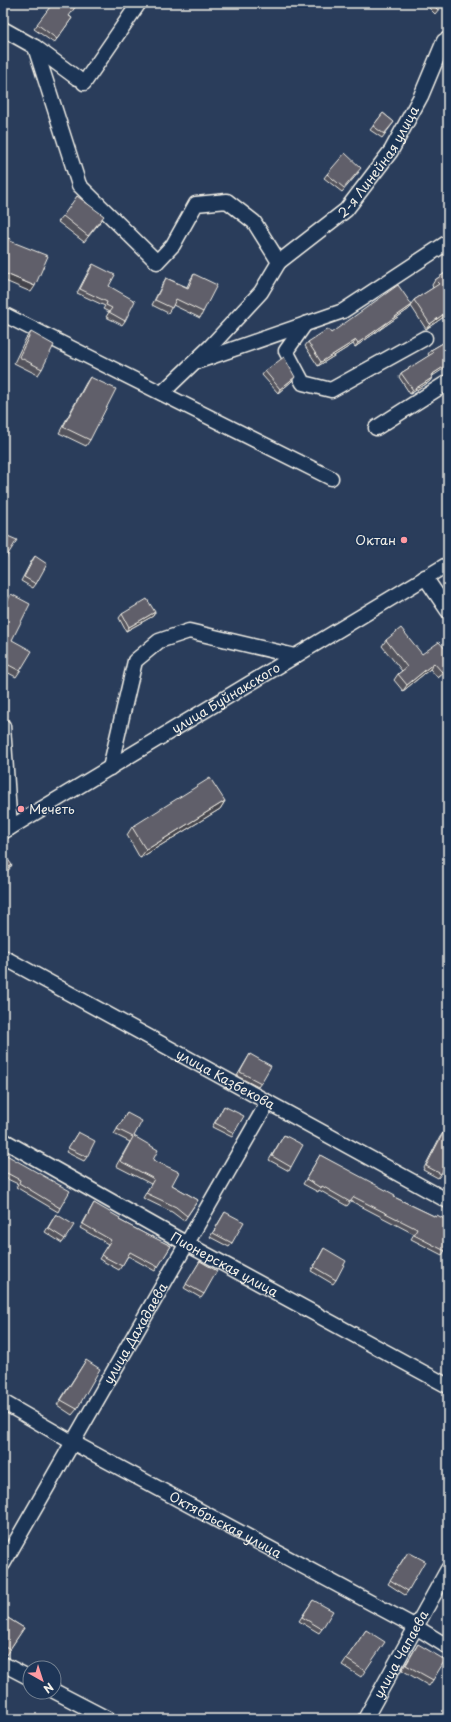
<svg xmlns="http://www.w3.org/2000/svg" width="451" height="1722" font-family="'Playpen Sans',sans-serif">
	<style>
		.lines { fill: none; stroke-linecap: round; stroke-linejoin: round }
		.minor-casing { stroke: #f4f1e8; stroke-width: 17 }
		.minor { stroke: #1d3557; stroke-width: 14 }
		.wall { fill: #53525b; stroke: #f4f1e8 }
		.shaded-wall { fill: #43424a; stroke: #f4f1e8 }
		.building { fill: #605f6a; stroke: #f4f1e8 }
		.poi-dot { fill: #ff9aa2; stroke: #1d3557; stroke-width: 1.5 }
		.labels { text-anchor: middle; stroke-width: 3; stroke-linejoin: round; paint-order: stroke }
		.street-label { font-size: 13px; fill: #f4f1e8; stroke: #1d3557 }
		.poi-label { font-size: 13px; fill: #f4f1e8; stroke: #1d3557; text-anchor: end }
	</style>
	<rect width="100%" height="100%" fill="#2a3d5b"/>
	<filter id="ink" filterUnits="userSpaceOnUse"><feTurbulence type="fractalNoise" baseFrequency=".025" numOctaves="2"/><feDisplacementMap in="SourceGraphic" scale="8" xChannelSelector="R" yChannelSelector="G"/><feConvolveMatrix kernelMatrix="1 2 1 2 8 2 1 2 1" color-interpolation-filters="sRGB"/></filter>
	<g filter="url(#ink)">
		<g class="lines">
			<!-- minor casing -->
			<g class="minor-casing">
				<g id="minor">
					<path d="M3,29L35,47L77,78"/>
					<path d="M35,47L79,185L157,262L173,245L196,204L227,201L254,222L279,262L261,292L210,347L162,393"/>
					<path d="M84,83L139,3"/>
					<path id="s1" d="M279,262L346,210L391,151L421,96L444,41L448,39"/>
					<path d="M3,314L331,478"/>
					<path d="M305,324L286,351L303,383L331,390L425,338"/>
					<path d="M199,361L343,311L448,242"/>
					<path d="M376,428L448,382"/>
					<path d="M425,577L448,611"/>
					<path d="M3,726L10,828"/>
					<path d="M110,768L135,661L159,641L189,631L295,656"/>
					<path id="s2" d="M3,832L448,564"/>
					<path id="s3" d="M3,957L448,1201"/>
					<path id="s4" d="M3,1140L187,1244L448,1386"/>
					<path id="s5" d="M3,1402L72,1442L416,1627L448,1647"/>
					<path id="s6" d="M3,1564L268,1102"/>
					<path d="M3,1664L30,1678"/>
					<path d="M54,1691L108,1719"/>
					<path id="s7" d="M365,1719L448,1569"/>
				</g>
			</g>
			<!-- minor -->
			<use href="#minor" class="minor"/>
		</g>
		<!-- wall -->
		<path class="wall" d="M53,3L72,18L54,43L34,29Z
			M424,3H444L435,14Z
			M383,113L394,122L382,138L370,130Z
			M359,172L342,192L324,178L327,174Z
			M63,216L100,222L84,242L58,222Z
			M93,264L109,286L125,321L122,325L106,317L109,312L103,309L105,306L77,293L90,268Z
			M448,271V314L426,329L411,306L409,309L355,347L353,344L318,366L305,346L308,342L331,333L411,304L414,300L433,288L432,285L435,280Z
			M194,274L203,312L200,318L173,305L168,313L152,305L163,283L166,278L187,287L190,280Z
			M31,332L42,369L38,375L14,363L26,338Z
			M448,340L432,377V378L429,382L410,394L399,377L401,373L429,356L428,354L431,350Z
			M265,371L292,381L278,393L262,375Z
			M90,377V440L86,446L59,433L86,383Z
			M35,556L36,584L33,588L21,581L32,560Z
			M11,594L12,640L20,671L16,677L3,670V665L4,662H3V609L8,600Z
			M155,612L153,616L126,631L119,618L122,614Z
			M386,640L422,654L448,652V669L438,678L430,669L403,691L394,680L398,674L402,671L382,646Z
			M225,801L220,809L140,858L127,835L132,827Z
			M250,1054L261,1083L258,1087L237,1076Z
			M224,1106L234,1133L232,1137L212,1127Z
			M127,1113L134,1136L172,1185L198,1200L184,1221L172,1212L143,1198L151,1184L116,1166L130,1142L114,1134Z
			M78,1132L87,1157L84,1161L66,1152Z
			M443,1133L441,1174L438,1178L423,1170L440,1137Z
			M284,1135L291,1167L289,1171L269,1160Z
			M3,1153L60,1208L58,1212L16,1187L18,1184L3,1177Z
			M320,1155L394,1197L436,1217L448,1221V1250L446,1249L442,1255L411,1239L414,1234L351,1201L347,1206L319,1190L318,1192L303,1184Z
			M94,1203L119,1220L151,1237L171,1246L155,1271L128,1256L119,1270L99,1259L108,1244L80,1228Z
			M225,1212L232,1243L229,1247L210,1237Z
			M56,1214L65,1239L62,1243L45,1232Z
			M324,1248L336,1280L333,1284L311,1271Z
			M200,1261L204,1294L201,1298L184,1288Z
			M86,1360L77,1409L72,1415L57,1405Z
			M405,1556L408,1591L405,1595L388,1584Z
			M313,1600L322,1629L319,1633L299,1621Z
			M3,1615L24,1628L6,1655L3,1653Z
			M366,1630L365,1671L361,1677L342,1665Z
			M418,1644L433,1680L429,1686L402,1670Z"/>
		<!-- shaded-wall -->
		<path class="shaded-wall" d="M4,273L35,286L31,292L3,280V275Z
			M412,305L409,309L355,347L358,343Z
			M448,311V314L426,329L430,324Z
			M356,340L353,344L318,366L321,362Z
			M448,364V366L428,379L431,375Z
			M295,377L292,381L278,393L280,389Z
			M432,378L429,382L410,394L413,390Z
			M155,612L153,616L126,631L129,627Z
			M434,663L430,669L403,691L407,685Z
			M448,666V669L438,678L442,672Z
			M225,801L220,809L140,858L146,850Z
			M12,865L8,871L3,874V871Z"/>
		<!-- building -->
		<path class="building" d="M53,3H78L69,16L72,18L57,39L37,24Z
			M431,3H444L438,10Z
			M383,113L394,122L384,134L373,126Z
			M345,153L361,168L344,188L327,174Z
			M77,196L104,216L88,236L63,216Z
			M3,237L11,239L10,241L48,256L35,286L4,273L5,271H3Z
			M93,264L115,275L109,286L135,301L125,321L109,312L112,308L106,305L107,302L80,289Z
			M448,271V299L447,300L448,301V311L430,324L414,300L439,284L435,280Z
			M194,274L217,285L203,312L176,299L172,308L155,300L166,278L188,288Z
			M398,285L412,305L358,343L356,340L321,362L308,342L328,329L331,333Z
			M31,332L54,345L42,369L19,357Z
			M448,340V364L431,375L432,378L413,390L401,373L433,353L431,350Z
			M284,357L295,377L280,389L265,371Z
			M90,377L116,389L90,440L63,427Z
			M3,534L17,540L5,559L3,558Z
			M35,556L47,564L36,584L24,577Z
			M11,594L30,604L12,640L32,651L20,671L5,663L8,657L3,654V611Z
			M147,599L155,612L129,627L122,614Z
			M401,628L422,654L439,642L448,652V666L442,672L434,663L407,685L398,674L407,667L386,640Z
			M210,778L225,801L146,850L132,827Z
			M3,853L12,865L3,871Z
			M250,1054L271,1066L261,1083L240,1072Z
			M224,1106L244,1116L234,1133L215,1123Z
			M127,1113L142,1121L134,1136L158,1150L153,1160L179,1172L172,1185L198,1200L187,1216L176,1207L146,1193L154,1179L120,1161L133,1137L117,1129Z
			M78,1132L95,1141L87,1157L68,1148Z
			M443,1133L448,1136V1161L441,1174L426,1166Z
			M284,1135L303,1145L291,1167L272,1156Z
			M3,1153L70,1191L60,1208L19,1183L20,1180L3,1171Z
			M320,1155L395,1195L394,1197L436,1217L437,1215L448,1221V1245L445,1251L414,1235L417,1229L354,1197L350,1202L322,1186L321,1188L306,1179Z
			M94,1203L120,1218L119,1220L151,1237V1236L171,1246L158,1267L130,1252L122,1266L101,1255L111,1240L83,1224Z
			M225,1212L244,1222L232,1243L213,1233Z
			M56,1214L74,1225L65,1239L48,1228Z
			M324,1248L346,1261L336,1280L314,1267Z
			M200,1261L217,1271L204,1294L186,1284Z
			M86,1360L100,1369L77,1409L61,1400Z
			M408,1552L425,1561L408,1591L390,1580Z
			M313,1600L333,1611L322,1629L302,1617Z
			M3,1615L24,1628L10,1649L3,1645Z
			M366,1630L385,1642L365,1671L346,1659Z
			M418,1644L445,1660L433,1680L406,1665Z"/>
	</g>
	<!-- markers -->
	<g class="poi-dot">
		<circle cx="404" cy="540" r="4"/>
		<circle cx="21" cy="809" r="4"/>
	</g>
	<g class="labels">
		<!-- street labels -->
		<g class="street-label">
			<text dy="5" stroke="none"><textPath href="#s1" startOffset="143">2-я Линейная улица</textPath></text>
			<text dy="5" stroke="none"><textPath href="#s2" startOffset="260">улица Буйнакского</textPath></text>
			<text dy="5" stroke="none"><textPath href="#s3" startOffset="254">улица Казбекова</textPath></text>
			<text dy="5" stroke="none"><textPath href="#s4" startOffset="254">Пионерская улица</textPath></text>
			<text dy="5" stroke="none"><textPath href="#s6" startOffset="266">улица Дахадаева</textPath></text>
			<text dy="5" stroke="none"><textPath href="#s5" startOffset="254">Октябрьская улица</textPath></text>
			<text dy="5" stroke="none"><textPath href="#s7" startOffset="74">улица Чапаева</textPath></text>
		</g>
		<!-- poi labels -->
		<g class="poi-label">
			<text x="396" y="545">Октан</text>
			<text x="29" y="814" text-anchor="start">Мечеть</text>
		</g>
	</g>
	<!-- margin -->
	<rect width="451" height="1722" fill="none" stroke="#1d3557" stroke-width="16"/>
	<rect x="8" y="8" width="435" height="1706" fill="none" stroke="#f4f1e8" stroke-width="1.5" filter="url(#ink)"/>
	<!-- north arrow -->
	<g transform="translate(42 1680) rotate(141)"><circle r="19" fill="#1d3557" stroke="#738091"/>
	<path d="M0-3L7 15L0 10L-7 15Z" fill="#ff9aa2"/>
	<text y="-6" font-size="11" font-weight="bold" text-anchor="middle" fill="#f4f1e8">N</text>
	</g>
</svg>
